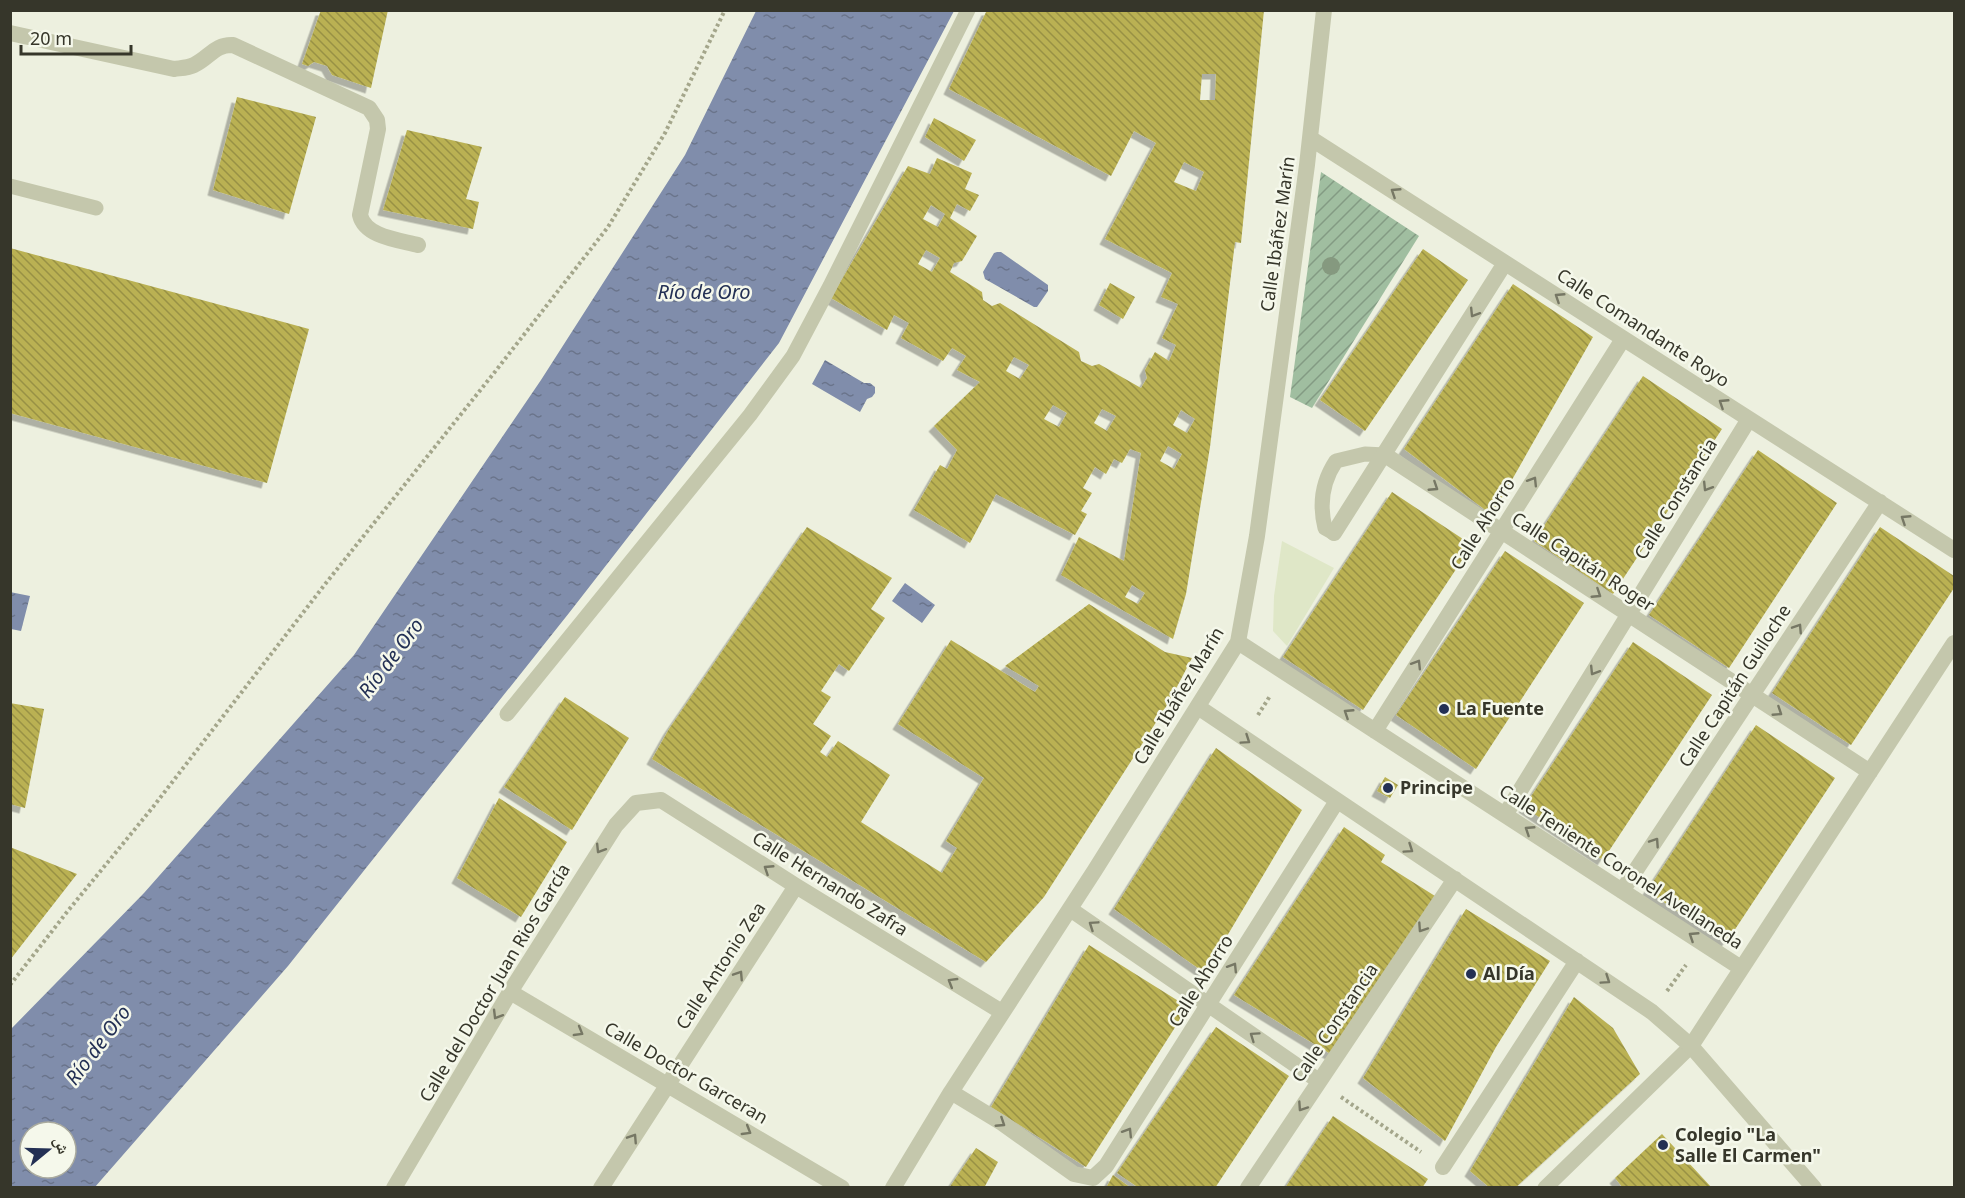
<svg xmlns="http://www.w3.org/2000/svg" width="1965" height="1198" font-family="'Noto Sans','Noto Naskh Arabic',sans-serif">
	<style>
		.garden { fill: url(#garden-furrows) }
		.plaza { fill: #dfe7c7 }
		.water { fill: url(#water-ripples); fill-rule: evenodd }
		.building { fill: url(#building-back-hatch); fill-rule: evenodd; filter: url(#shadow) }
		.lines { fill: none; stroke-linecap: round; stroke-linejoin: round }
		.path { stroke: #a4a68b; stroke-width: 4; stroke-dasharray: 3 3; stroke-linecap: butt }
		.service { stroke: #c4c7ac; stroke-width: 15 }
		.minor { stroke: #c4c7ac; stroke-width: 16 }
		.tree { fill: #85997f }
		.oneway { stroke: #767764 }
		.poi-dot { fill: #233054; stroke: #f5f8eb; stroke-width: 2 }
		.labels { text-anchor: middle; stroke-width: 5; stroke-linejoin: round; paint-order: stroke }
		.street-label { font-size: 18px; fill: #36362a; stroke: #f5f8eb }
		.poi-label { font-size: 18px; font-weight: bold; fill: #36362a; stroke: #f5f8eb; text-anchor: start }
		.water-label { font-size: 20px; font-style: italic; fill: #233054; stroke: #f5f8eb }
	</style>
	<defs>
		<pattern id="garden-furrows" width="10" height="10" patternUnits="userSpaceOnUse" patternTransform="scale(1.5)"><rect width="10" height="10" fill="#a0bea0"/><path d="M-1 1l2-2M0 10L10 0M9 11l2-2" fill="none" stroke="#839b83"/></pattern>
		<pattern id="water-ripples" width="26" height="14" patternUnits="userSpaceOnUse" patternTransform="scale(1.5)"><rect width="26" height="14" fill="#808dab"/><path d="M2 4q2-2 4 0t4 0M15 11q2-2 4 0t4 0" fill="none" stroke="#6a748b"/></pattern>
		<pattern id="building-back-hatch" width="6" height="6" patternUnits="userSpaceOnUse" patternTransform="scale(1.5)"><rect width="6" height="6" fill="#bab153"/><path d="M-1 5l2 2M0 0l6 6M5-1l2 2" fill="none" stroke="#989145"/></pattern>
		<filter id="shadow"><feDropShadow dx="-5.5" dy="5.5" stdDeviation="0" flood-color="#0004"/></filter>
	</defs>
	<rect width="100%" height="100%" fill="#edf0df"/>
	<!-- garden -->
	<path class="garden" d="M1321,172L1419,236L1312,408L1290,397Z"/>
	<!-- plaza -->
	<path class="plaza" d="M1282,541L1334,568L1287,646L1273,631L1274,596Z"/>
	<!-- water -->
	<path class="water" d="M756,11H954L779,343L569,613L288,966L95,1187H11V1029L144,893L354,655L541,380L685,155ZM30,1132H66V1168H30Z
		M997,252H1001L1048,285V291L1037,307H1034L985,279L983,272L994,253Z
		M825,360L864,383H870L875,387V393L872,397L867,399L860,412L812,384Z
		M905,583L935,605L922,623L892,601Z
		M10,592L30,596L21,631L11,629Z"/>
	<!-- building -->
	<path class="building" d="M321,10H388L371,88L332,75L327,66L314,62L308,66L302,64Z
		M987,10H1264L1241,243L1235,242L1210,447L1186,594L1173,639L1061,575L1079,537L1124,561L1141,453L1130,449L1122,463L1114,459L1106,474L1095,467L1083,488L1092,493L1081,511L1087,514L1075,535L996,494L970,543L914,510L940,465L947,469L957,450L934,426L980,382L957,370L966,356L952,348L943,361L901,338L909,323L894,315L887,330L831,298L908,166L930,174L937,158L972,173L965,189L979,195L970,211L957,204L950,218L977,236L962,261L954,263L950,272L982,292L983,300L992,306L1000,303L1079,352L1081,361L1092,366L1099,364L1141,388L1147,378L1145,370L1155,352L1169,361L1176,345L1162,338L1178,304L1161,297L1172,273L1105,239L1156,143L1134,131L1111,176L949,89ZM1202,74H1216L1215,100H1200ZM1184,162L1204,172L1196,191L1174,182ZM931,205L945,214L938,227L923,219ZM926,250L940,258L932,272L918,264ZM1014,357L1029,365L1020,379L1006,371ZM1053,405L1067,413L1059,427L1044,419ZM1102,409L1116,416L1107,431L1094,423ZM1181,410L1195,419L1187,433L1173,425ZM1168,446L1182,454L1174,469L1160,461ZM1132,585L1145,593L1138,604L1125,597Z
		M237,97L316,117L289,214L213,190Z
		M934,118L976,140L964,161L925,137Z
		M407,130L482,147L466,199L479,202L473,229L383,210Z
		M10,248L309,329L267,483L10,413Z
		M1423,249L1468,280L1365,431L1320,400Z
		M1110,283L1135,297L1123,319L1099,305Z
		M1513,284L1593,337L1492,515L1404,449Z
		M1643,376L1722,429L1613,594L1534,541Z
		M1758,450L1837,503L1729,668L1649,615Z
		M1392,492L1472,545L1363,710L1283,657Z
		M807,527L892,578L871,609L885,618L849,671L839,664L821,691L831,697L813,724L831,736L820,752L827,757L838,741L890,775L861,822L942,873L957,848L946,841L984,778L898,724L951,640L1035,692L1039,686L1005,666L1089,604L1165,652L1192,658L1169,702L1044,897L986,962L652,759L669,729Z
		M1880,527L1954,576V588L1851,745L1772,693Z
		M1505,551L1584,603L1476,769L1396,715Z
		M1633,642L1712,695L1603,860L1524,807Z
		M565,697L629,738L572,830L504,787Z
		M10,703L44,709L25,808L10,804Z
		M1756,725L1835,778L1726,943L1647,891Z
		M1216,748L1302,810L1205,973L1114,909Z
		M1385,777L1398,785L1390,798L1377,791Z
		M499,798L567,842L521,917L457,878Z
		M1344,827L1385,855L1381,862L1435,896L1334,1056L1234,995Z
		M10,847L77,874L10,960Z
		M1466,909L1550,961L1496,1047L1445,1141L1363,1078Z
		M1089,945L1188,1007L1086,1167L991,1107Z
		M1574,997L1613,1028L1640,1074L1515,1188H1490L1470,1171Z
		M1216,1027L1289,1076L1215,1188H1139L1117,1173Z
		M1333,1116L1428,1179L1422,1188H1285Z
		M1662,1134L1712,1188H1623L1615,1178Z
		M976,1148L998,1162L984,1188H949Z
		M1113,1175L1131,1188H1106Z"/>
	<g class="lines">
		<!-- path -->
		<path class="path" d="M1258,715L1270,696
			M10,985L67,912L153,807L326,583L494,373L608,227L665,133L725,10
			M1667,991L1686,965
			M1341,1097L1421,1152"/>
		<!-- service -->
		<path class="service" d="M10,186L96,208
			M1334,533L1325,528C1319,504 1322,482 1336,461L1365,454L1385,455
			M507,714L750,415L793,356L830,286L968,10
			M1545,1188L1691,1046"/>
		<!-- minor -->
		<path class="minor" d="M10,33L174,69C181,68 188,68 194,65C209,58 215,44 233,45L369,108L377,120L378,129L360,215C365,237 399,240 418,245
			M1310,138L1954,550
			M1385,455L1870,772
			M1334,533L1505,263
			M1238,642L1741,968
			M1198,707L1652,1012L1691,1046L1814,1188
			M1375,731L1623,339
			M1505,815L1749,419
			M1622,891L1880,502
			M1070,909L1319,1081
			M510,992L842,1188
			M1691,1046L1954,643
			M951,1092L1002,1123L1074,1174L1093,1178L1106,1166L1337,801
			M1443,1167L1577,961
			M394,1188L510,992L616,825L636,803L661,800L796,886L1002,1012
			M601,1188L796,886
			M893,1188L951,1092L1095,870L1238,642L1257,536L1307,165L1324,10
			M1248,1188L1455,879"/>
	</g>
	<!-- trees -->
	<circle class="tree" cx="1331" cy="266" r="9"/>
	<!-- one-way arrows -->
	<defs><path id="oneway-chevron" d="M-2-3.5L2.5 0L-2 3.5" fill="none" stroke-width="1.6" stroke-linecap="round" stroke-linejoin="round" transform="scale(1.5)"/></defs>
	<g class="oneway">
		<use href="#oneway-chevron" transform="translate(1395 192) rotate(-147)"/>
		<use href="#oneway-chevron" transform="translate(1559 297) rotate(-147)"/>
		<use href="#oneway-chevron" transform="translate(1474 313) rotate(122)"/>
		<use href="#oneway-chevron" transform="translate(1723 403) rotate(-147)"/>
		<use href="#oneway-chevron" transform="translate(1533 481) rotate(-58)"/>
		<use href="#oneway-chevron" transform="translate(1434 487) rotate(33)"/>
		<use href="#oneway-chevron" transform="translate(1707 487) rotate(122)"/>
		<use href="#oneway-chevron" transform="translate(1905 519) rotate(-147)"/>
		<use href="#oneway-chevron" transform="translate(1597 594) rotate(33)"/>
		<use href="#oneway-chevron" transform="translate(1798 628) rotate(-57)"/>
		<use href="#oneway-chevron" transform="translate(1417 664) rotate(-58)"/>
		<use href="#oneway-chevron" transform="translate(1594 671) rotate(122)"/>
		<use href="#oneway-chevron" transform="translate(1778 712) rotate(33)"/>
		<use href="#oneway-chevron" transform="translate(1348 713) rotate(-147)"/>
		<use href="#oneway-chevron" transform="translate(1246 740) rotate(34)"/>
		<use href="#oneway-chevron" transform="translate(1529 830) rotate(-147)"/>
		<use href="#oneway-chevron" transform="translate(1655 842) rotate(-56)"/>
		<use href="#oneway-chevron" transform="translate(600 849) rotate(122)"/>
		<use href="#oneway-chevron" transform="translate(1409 849) rotate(34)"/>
		<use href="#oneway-chevron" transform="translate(768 869) rotate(-147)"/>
		<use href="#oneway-chevron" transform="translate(1093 925) rotate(-146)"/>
		<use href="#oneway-chevron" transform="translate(1422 928) rotate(124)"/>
		<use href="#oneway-chevron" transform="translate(1693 936) rotate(-147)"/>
		<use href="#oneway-chevron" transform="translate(1233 967) rotate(-58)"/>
		<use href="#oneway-chevron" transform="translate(739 975) rotate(-57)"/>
		<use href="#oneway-chevron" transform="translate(1606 980) rotate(34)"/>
		<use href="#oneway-chevron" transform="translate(952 982) rotate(-149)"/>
		<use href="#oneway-chevron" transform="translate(497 1015) rotate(121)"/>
		<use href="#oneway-chevron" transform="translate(579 1032) rotate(30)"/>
		<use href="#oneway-chevron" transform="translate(1254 1036) rotate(-145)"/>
		<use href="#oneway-chevron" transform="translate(1302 1107) rotate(124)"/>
		<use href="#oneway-chevron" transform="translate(1001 1123) rotate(33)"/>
		<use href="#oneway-chevron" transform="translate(747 1131) rotate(31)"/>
		<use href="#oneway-chevron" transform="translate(1128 1132) rotate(-58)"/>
		<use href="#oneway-chevron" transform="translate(633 1138) rotate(-57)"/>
	</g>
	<!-- markers -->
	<g class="poi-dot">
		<circle cx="1444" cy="709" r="6"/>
		<circle cx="1388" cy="788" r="6"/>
		<circle cx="1471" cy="974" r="6"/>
		<circle cx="1663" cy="1145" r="6"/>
	</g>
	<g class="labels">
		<!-- street labels -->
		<g class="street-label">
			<text transform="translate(1278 234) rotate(-82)" y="6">Calle Ibáñez Marín</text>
			<text transform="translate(1643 328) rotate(33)" y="6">Calle Comandante Royo</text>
			<text transform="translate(1676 499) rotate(-58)" y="6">Calle Constancia</text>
			<text transform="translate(1483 524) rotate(-58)" y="6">Calle Ahorro</text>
			<text transform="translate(1583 562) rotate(33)" y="6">Calle Capitán Roger</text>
			<text transform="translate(1735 686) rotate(-57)" y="6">Calle Capitán Guiloche</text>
			<text transform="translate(1179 696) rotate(-59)" y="6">Calle Ibáñez Marín</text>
			<text transform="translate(1621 867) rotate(33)" y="6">Calle Teniente Coronel Avellaneda</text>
			<text transform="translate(830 884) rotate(32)" y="6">Calle Hernando Zafra</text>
			<text transform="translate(721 966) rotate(-57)" y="6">Calle Antonio Zea</text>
			<text transform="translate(1201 981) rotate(-58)" y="6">Calle Ahorro</text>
			<text transform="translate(495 983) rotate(-59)" y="6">Calle del Doctor Juan Rios García</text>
			<text transform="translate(1335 1023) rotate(-56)" y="6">Calle Constancia</text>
			<text transform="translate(686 1073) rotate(30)" y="6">Calle Doctor Garceran</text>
		</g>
		<!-- poi labels -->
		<g class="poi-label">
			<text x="1456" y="715">La Fuente</text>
			<text x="1400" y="794">Principe</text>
			<text x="1483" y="980">Al Día</text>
			<text x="1675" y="1141">Colegio "La<tspan x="1675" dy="21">Salle El Carmen"</tspan></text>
		</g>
		<!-- water labels -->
		<g class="water-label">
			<text x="704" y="299">Río de Oro</text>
			<text transform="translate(391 658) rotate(-53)" y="7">Río de Oro</text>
			<text transform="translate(98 1045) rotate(-53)" y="7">Río de Oro</text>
		</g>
	</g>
	<!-- border -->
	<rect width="1965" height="1198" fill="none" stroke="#36362a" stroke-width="24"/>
	<!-- north arrow -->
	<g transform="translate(48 1150) rotate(71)"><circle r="28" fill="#f5f8eb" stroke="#a9aa9e" stroke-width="1.5"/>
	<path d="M0-4.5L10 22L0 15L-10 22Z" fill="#233054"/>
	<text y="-9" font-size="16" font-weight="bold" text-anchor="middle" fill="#36362a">ش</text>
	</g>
	<!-- scale -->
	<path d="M21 45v9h110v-9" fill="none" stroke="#36362a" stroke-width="3"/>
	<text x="30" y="45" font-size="18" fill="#36362a" stroke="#f5f8eb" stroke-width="4.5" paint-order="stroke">20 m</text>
</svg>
